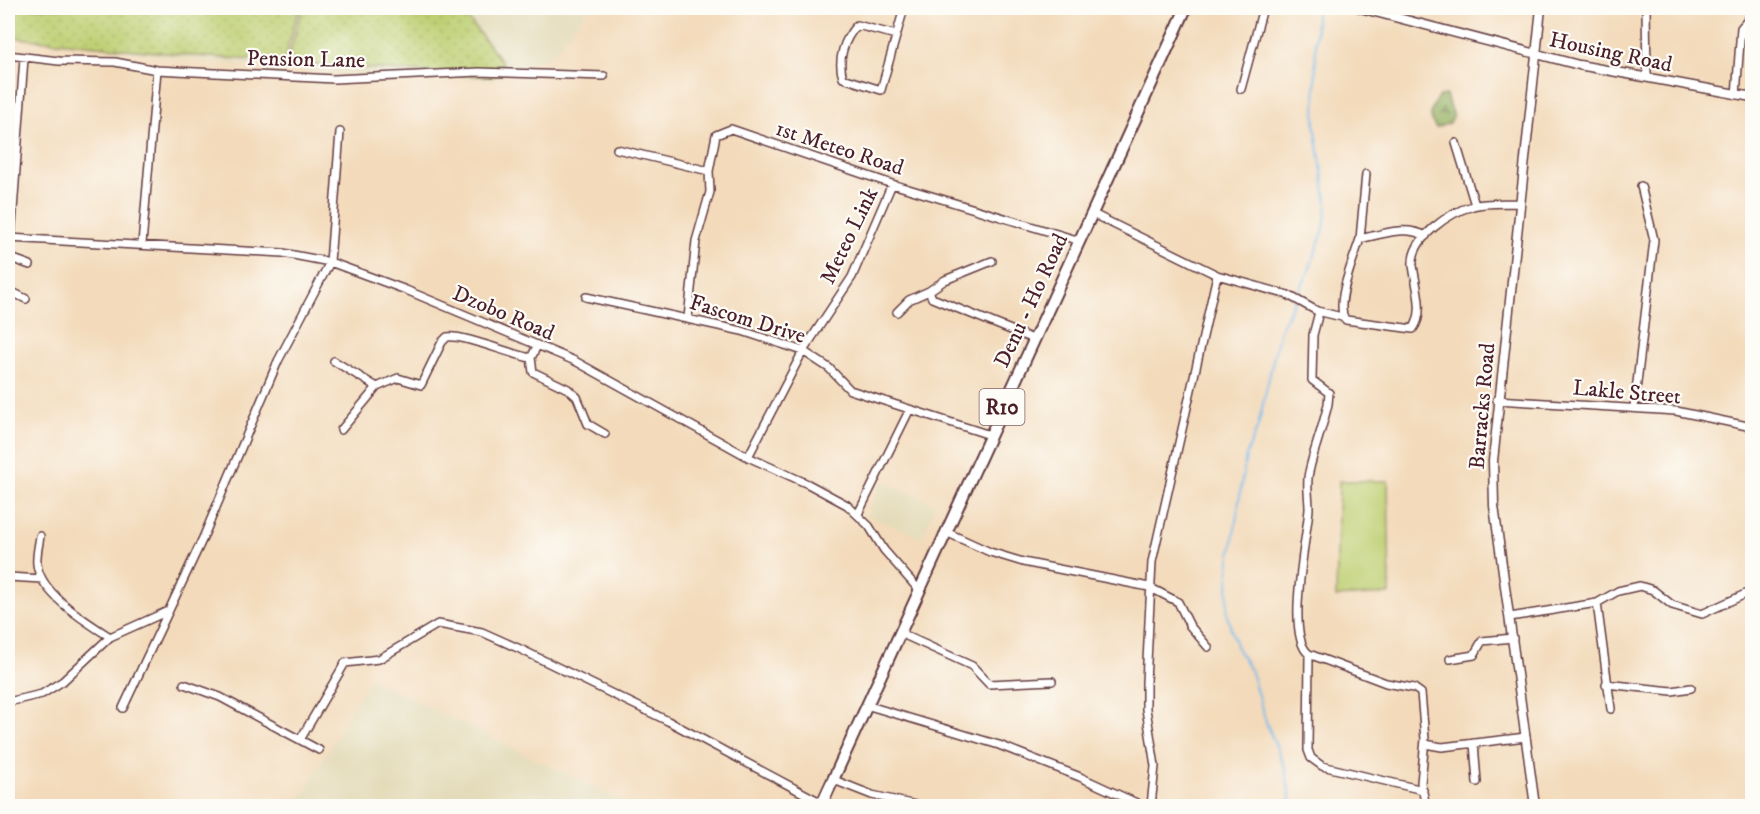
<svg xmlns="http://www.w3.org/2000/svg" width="1760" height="814" font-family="'IM FELL DW Pica',serif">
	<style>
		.built { fill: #e4dbba }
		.grass { fill: url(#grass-dots); stroke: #84774e; stroke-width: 1.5 }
		.forest { fill: url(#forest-firs); stroke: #706848; stroke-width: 1.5 }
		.green { fill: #becf72; stroke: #84774e; stroke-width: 1.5 }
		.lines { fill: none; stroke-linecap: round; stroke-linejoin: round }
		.stream { stroke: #72b8e9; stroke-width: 2 }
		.minor-casing { stroke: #633b40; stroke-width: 10 }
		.tertiary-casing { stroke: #633b40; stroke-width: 11 }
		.primary-casing { stroke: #633b40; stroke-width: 14 }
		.minor { stroke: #fff; stroke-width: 7 }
		.tertiary { stroke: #fff; stroke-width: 8 }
		.primary { stroke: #fff; stroke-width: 10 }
		.labels { text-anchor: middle; stroke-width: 4.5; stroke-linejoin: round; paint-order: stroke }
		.shield { fill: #fdfcf7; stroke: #806168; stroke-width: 1.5 }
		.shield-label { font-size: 21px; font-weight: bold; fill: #4a1f2b }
		.street-label { font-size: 22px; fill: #4a1f2b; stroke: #fdfcf7 }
	</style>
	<defs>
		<pattern id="grass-dots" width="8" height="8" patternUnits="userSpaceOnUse" patternTransform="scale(1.5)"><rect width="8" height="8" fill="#becf72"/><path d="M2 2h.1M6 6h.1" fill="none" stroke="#a5b163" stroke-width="1.8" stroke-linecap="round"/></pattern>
		<pattern id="forest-firs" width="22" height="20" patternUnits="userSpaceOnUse" patternTransform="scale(1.5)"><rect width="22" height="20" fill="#96b264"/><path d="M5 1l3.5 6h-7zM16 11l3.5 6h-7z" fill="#7c9053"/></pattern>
	</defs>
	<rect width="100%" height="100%" fill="#fdfcf7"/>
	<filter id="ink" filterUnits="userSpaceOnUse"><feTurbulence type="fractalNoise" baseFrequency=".0167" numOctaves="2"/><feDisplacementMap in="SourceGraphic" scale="12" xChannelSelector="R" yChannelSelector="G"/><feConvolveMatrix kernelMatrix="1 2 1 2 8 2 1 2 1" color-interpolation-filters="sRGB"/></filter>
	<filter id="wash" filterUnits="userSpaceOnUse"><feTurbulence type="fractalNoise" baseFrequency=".008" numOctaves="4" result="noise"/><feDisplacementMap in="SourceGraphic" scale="24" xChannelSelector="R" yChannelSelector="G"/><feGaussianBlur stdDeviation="1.35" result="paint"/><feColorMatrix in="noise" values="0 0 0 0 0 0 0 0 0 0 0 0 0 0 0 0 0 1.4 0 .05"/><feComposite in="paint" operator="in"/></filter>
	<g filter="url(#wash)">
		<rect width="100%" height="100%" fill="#f3daba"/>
		<!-- built -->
		<path class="built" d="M8,8H588L555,53L494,79L343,75L188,60L8,34Z
			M881,481L935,504L922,538L867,515Z
			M370,678L631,806H296Z"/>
		<!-- grass -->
		<path class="grass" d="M14,8H299L284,62L196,56L8,37V15Z
			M302,8H433L436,11L443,8H460L502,62L504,70L493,77L287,63Z"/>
		<!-- forest -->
		<path class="forest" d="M1446,95L1453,117L1450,123L1436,128C1427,117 1431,107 1439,96Z"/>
		<!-- green -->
		<path class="green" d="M1339,481H1388L1390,594L1336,597Z"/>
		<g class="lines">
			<!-- stream -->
			<path class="stream" d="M1292,806L1285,768L1266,722L1251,672L1236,646L1227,615L1229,567L1246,455L1258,426L1280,330L1308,273L1324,229L1327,205L1315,125L1316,8"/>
		</g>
	</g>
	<g filter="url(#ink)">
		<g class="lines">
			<!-- minor casing -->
			<g class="minor-casing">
				<path id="minor" d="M1646,8L1647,77
					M896,35L857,25C844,39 837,60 843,78L881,90L904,8
					M8,55L59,61L115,62L157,70L334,79L479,72L604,76
					M1241,89L1263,8
					M1736,95L1741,28L1752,15
					M1456,143L1475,205
					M617,149L709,171L716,135L731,129L892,184L1080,241
					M1093,214L1217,275L1152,562L1146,682V709L1155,766L1151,806
					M1426,236C1405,225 1382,234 1360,239C1355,255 1333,307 1346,320L1413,329C1426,312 1415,284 1413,265C1411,238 1450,212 1473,206C1487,202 1505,204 1520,203
					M8,238L283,253L330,262L406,290L575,361L748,457L808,484L847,505L869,526L884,550L919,590
					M11,238L24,58
					M1360,239L1366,174
					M142,244L157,70
					M8,257L30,265
					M992,261L945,280L929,291L932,298L1033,339
					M1217,275L1288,295L1317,311L1342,317
					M8,290L26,299
					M586,297L742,331L803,351L829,368L850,390L990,435
					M897,312L909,300L929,291
					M1319,312L1313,335L1312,380L1329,393L1328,404C1323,427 1314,449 1309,472C1306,483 1309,497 1309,509C1307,537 1285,637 1309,654L1386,683L1414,688L1421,693L1425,739L1421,783L1426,806
					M688,318L696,241L710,192L709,171
					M8,321V341
					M537,346L531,358L533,372L568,389L577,397L588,424L605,434
					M334,361L377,387L398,378L421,385L442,342L447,337C466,335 509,354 531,358
					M1497,400L1676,411L1752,427
					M1634,408L1654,240L1641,186
					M341,430L377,387
					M748,457L803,351L852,277L892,184
					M858,514L909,411
					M946,532L990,552L1023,562L1149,587L1178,602L1190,626L1208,647
					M40,536C39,544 36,555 37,564C40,594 87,622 110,637
					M8,577L42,579
					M1597,603L1611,709
					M1510,617L1597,603L1618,591L1640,586L1653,590L1672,605L1702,614L1752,591
					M900,633L972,666L989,684L1052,681
					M1309,654L1308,750L1311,758L1322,766L1423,790
					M1450,659L1474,655L1482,641L1513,638
					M184,684L220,697L319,750
					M1606,684L1672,691L1691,688
					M8,702L42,694L63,681L110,637L168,611
					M866,705L999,745L1080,777L1143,806
					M123,708L203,538L278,361L330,262L340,132
					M300,740L345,663L379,659L438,624L482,632L520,649L668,721L822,803
					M1474,743L1477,782
					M1425,744L1442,747L1526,737
					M834,780L872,795L920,806"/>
			</g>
			<!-- tertiary casing -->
			<g class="tertiary-casing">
				<path id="tertiary" d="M1360,8L1579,65L1752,97
					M1535,806L1494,506L1493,461L1541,8"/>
			</g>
			<!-- primary casing -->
			<g class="primary-casing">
				<path id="primary" d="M821,806L1186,8"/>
			</g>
			<!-- minor -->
			<use href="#minor" class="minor"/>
			<!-- tertiary -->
			<use href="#tertiary" class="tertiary"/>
			<!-- primary -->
			<use href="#primary" class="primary"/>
		</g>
	</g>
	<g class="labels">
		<!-- shield labels -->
		<rect class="shield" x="979.5" y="389" width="45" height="36" rx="4.5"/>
		<g class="shield-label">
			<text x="1002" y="414">R10</text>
		</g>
		<!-- street labels -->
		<g class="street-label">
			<text transform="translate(1611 51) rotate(12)" y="8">Housing Road</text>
			<text transform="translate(306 58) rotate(1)" y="8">Pension Lane</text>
			<text transform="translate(840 147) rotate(18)" y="8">1st Meteo Road</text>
			<text transform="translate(848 235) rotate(-64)" y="8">Meteo Link</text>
			<text transform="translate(1030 300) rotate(-65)" y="8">Denu - Ho Road</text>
			<text transform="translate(504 312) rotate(23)" y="8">Dzobo Road</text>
			<text transform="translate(748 318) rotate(17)" y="8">Fascom Drive</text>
			<text transform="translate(1627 391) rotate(5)" y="8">Lakle Street</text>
			<text transform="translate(1481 406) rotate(-85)" y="8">Barracks Road</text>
		</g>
	</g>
	<!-- margin -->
	<rect width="1760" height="814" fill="none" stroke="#fdfcf7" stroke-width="30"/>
</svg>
